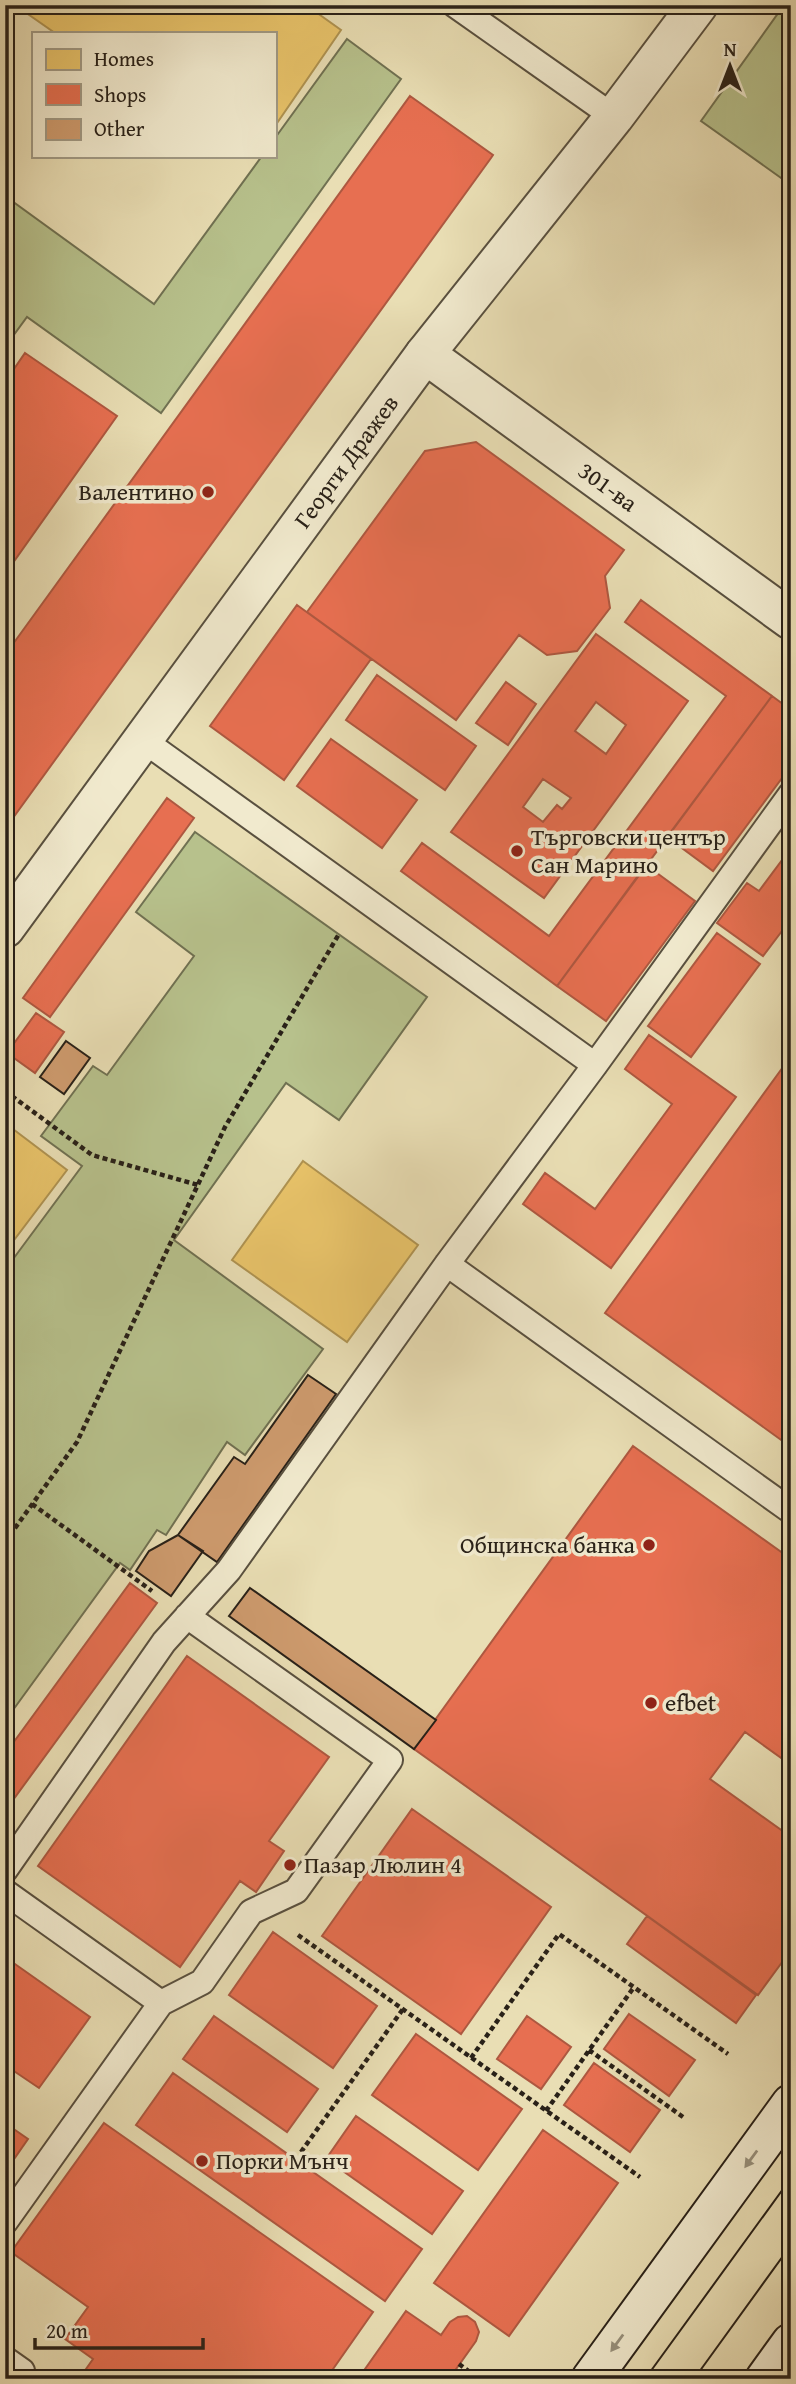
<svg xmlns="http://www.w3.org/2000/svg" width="796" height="2384" font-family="'Gentium Book Plus',serif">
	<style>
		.green { fill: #b7c18c; stroke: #707152; stroke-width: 2 }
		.homes { fill: #e9c46a; stroke: #af9351; stroke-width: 2 }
		.shops { fill: #e76f51; stroke: #ae5840; stroke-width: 2; fill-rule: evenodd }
		.building { fill: #ce9b6e; stroke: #292118; stroke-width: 2 }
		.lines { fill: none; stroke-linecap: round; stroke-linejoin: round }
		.service-casing { stroke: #59503f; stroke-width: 28 }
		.minor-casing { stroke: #59503f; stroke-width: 42 }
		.secondary-casing { stroke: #292118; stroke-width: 42 }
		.path { stroke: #292118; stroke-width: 4.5; stroke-dasharray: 5 3.5; stroke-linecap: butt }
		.service { stroke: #f1eace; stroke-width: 24 }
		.minor { stroke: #f1eace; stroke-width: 38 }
		.secondary { stroke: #f1eace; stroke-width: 38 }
		.tram { stroke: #292118; stroke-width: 2 }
		.oneway { fill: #97907c }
		.poi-dot { fill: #8f2418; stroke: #f1eace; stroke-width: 2.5 }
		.labels { text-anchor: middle; stroke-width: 7; stroke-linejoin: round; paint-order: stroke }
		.street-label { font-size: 24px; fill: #292118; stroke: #f1eace }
		.poi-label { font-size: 24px; fill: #292118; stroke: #f1eace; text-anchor: start }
	</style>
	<rect width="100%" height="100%" fill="#e9deb4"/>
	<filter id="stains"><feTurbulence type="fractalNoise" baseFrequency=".00286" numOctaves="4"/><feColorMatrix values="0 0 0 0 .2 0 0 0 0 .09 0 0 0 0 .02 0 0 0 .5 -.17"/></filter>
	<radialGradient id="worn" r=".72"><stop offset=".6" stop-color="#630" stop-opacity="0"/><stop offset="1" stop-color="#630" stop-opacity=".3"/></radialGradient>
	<!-- green -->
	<path class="green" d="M784,5H791V185L701,121Z
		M347,39L401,79L161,413L27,317L5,347V196L154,304L262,156H275V138Z
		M195,832L427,997L339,1120L286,1083L174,1240L323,1349L245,1455L227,1442L166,1535L157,1530L130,1570L120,1563L5,1721V1270L82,1166L41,1136L93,1066L107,1075L194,956L136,912Z"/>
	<!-- homes -->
	<path class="homes" d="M15,5H306L341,30L275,126V33H55Z
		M5,1123L67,1170L5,1252Z
		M303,1161L418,1245L347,1342L232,1260Z"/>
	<!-- shops -->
	<path class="shops" d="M410,96L493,155L491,158L5,829V655Z
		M25,353L117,416L5,574V382Z
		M476,442L624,550L605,576L610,608L577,651L547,655L519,635L456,720L307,612L425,451Z
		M641,600L772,696L557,986L401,871L422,843L549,936L726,696L625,622Z
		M297,605L371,659L284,780L210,726Z
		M596,634L688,701L544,898L451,832ZM596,702L626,725L606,754L575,731ZM543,779L571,798L562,809L557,805L543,822L523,807Z
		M377,675L476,746L445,790L346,720Z
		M506,682L536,704L508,745L476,723Z
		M772,696L791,710V766L713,871L667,837Z
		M331,739L417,800L382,848L297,786Z
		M167,798L194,818L50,1017L23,998Z
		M791,848V919L763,956L717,923L747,883L759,891Z
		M646,865L695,901L606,1021L557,986Z
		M717,933L760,964L691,1057L648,1026Z
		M36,1013L64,1032L35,1073L7,1053Z
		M649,1035L736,1097L611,1268L523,1204L545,1173L595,1209L672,1104L625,1069Z
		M791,1056V1447L605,1313Z
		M633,1446L791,1559V1765L745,1732L710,1779L791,1837V1950L758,1995L414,1749Z
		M130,1583L157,1603L5,1811V1754Z
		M187,1656L329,1757L269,1841L284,1851L256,1892L240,1881L180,1967L38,1866Z
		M412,1809L551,1907L461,2034L322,1936Z
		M647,1916L756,1995L736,2023L627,1944Z
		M273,1932L377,2006L333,2068L229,1995Z
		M5,1957L90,2017L39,2088L5,2065Z
		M629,2014L695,2060L669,2096L604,2049Z
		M214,2016L318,2089L287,2132L183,2059Z
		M527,2016L571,2047L541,2089L497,2059Z
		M416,2034L522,2109L478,2170L372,2095Z
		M594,2063L660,2110L630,2152L564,2105Z
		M173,2073L422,2249L385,2301L136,2125Z
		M356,2116L463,2191L432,2234L326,2159Z
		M5,2123L28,2139L5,2172Z
		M104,2123L373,2312L326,2379H79L93,2359L65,2339L88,2307L11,2252Z
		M543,2130L618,2183L509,2336L434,2283Z
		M406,2311L441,2335L450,2322L458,2317L467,2316L475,2322L479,2332L476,2341L449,2379H358Z"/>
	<!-- building -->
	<path class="building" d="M66,1041L90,1058L64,1094L40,1077Z
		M308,1375L336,1394L217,1562L178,1535L234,1457L245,1464Z
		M178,1535L203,1551L171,1596L136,1571L149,1551Z
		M250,1588L436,1720L414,1749L229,1616Z"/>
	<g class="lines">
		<!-- service casing -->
		<g class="service-casing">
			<path id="service" d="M455,5L614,117
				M143,740L595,1065
				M447,1264L791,1511
				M5,1870L164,1642L229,1570L447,1264L595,1065L791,794
				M5,1892L161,2003L5,2222
				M161,2003L202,1982L251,1912L296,1891L390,1760L187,1616
				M5,2359L22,2371"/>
		</g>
		<!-- minor casing -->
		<g class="minor-casing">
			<g id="minor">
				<path id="s1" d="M425,354L791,620"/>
				<path id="s2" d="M5,928L425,354L614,117L698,5"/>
			</g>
		</g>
		<!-- secondary casing -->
		<g class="secondary-casing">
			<path id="secondary" d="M591,2379L791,2104
				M765,2379L791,2343"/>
		</g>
		<!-- path -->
		<path class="path" d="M5,1091L92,1155L198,1185
			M32,1504L152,1591
			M5,1542L77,1442L225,1127L339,934
			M298,1935L640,2177
			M589,2050L683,2117
			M471,2058L559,1934L728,2054
			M546,2111L634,1987
			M301,2152L403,2009
			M459,2364L479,2379"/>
		<!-- service -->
		<use href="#service" class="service"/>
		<!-- minor -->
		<use href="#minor" class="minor"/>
		<!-- secondary -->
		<use href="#secondary" class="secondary"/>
		<!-- tram -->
		<path class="tram" d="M645,2379L791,2178
			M694,2379L791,2245"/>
	</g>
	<!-- one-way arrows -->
	<defs><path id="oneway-solid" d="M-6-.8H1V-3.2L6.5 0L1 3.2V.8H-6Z" transform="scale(1.75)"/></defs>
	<g class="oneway">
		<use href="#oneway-solid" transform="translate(751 2159) rotate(126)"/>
		<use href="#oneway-solid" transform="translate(617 2343) rotate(126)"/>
	</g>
	<!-- markers -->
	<g class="poi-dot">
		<circle cx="208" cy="492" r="7"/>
		<circle cx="517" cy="851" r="7"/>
		<circle cx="649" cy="1545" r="7"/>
		<circle cx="651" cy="1703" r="7"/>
		<circle cx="290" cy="1865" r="7"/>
		<circle cx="202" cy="2161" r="7"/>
	</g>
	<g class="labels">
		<!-- street labels -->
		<g class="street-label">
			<text dy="8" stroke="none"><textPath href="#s2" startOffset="578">Георги Дражев</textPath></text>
			<text dy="8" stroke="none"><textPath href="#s1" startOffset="226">301-ва</textPath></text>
		</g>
		<!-- poi labels -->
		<g class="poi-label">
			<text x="194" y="500" text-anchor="end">Валентино</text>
			<text x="531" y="845">Търговски център<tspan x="531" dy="28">Сан Марино</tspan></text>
			<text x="635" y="1553" text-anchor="end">Общинска банка</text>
			<text x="665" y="1711">efbet</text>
			<text x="304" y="1873">Пазар Люлин 4</text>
			<text x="216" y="2169">Порки Мънч</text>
		</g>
	</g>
	<!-- margin -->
	<rect width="796" height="2384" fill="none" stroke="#e9deb4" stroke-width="28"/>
	<rect x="7" y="7" width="782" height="2370" fill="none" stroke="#292118" stroke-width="3.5"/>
	<rect x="14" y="14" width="768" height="2356" fill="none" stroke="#292118" stroke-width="2"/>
	<!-- legend -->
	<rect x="32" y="32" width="245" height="126" fill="#f1eace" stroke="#a19a85" stroke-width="2"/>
	<rect x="46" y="49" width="35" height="21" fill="#e9c46a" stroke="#a19a85" stroke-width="2"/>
	<text x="94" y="66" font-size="21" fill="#292118">Homes</text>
	<rect x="46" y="84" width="35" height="21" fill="#e76f51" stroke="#a19a85" stroke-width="2"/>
	<text x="94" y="102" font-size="21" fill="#292118">Shops</text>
	<rect x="46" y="119" width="35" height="21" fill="#ce9b6e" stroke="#a19a85" stroke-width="2"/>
	<text x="94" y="136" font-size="21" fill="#292118">Other</text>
	<!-- north arrow -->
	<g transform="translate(730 66)" stroke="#f1eace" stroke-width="5" paint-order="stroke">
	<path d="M0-5L12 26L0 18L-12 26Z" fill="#292118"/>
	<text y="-10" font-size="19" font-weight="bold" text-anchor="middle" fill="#292118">N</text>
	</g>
	<!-- scale -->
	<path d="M35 2338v10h168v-10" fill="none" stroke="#292118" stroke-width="3.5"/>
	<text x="46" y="2338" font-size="21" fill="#292118" stroke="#f1eace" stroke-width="5" paint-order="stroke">20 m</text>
	<rect width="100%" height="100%" filter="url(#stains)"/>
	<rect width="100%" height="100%" fill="url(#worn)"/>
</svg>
